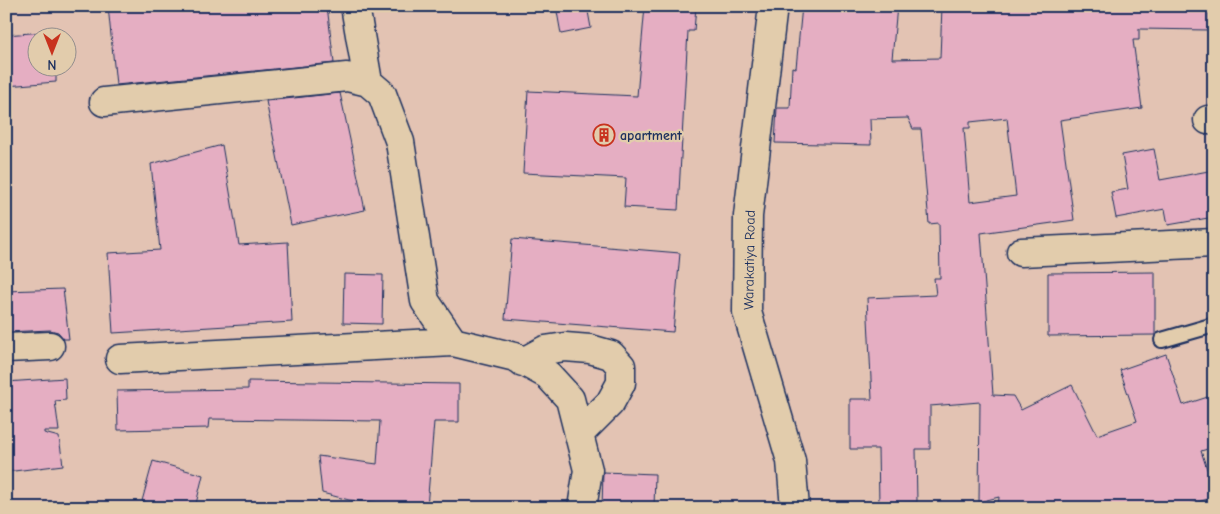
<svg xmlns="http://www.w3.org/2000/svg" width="1220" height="514" font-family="'Comic Neue',sans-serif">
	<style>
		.building { fill: #e5aec2; stroke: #1b2f5e; fill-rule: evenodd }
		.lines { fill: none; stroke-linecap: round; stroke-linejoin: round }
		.lane-casing { stroke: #1b2f5e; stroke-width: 18 }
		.street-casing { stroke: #1b2f5e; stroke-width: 31 }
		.lane { stroke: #e2ccac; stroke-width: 14 }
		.street { stroke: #e2ccac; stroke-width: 28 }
		.labels { text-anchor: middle; stroke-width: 4.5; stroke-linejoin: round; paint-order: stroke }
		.poi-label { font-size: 14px; font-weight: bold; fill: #1b2f5e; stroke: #e2ccac; text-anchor: start }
		.street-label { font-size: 14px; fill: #1b2f5e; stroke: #e2ccac }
	</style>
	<rect width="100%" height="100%" fill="#e3c3b3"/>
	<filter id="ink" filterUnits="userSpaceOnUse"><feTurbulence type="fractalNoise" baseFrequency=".02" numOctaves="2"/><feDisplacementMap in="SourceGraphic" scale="10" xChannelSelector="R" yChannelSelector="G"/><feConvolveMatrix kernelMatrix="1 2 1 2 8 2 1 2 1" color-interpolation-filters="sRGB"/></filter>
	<g filter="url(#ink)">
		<!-- building -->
		<path class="building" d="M108,6H327L334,63L116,85Z
			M556,6H587L591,28L561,34Z
			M645,6H696L694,31H688L678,210L624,207L626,178L523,173L528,91L637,96Z
			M802,6H897L892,59L940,58L942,6H1209V30L1139,29V40H1133L1142,108L1060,120L1074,220L981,233L993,395L1013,396L1021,410L1072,385L1097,435L1137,421L1120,370L1166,354L1183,405L1214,395V447L1201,451L1214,490V497L1179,508H998L999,497L979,502L980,402L930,406V449H916L917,502L879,503L878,449H850V399H872L867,298L936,295L934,278H940L939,223L929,224L921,129H913L908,118L870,119L871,145L775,143L777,108H790L792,67L796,68ZM1007,118L1016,196L970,202L964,128H970V122Z
			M56,31V38H38V68H56V82L6,86V35Z
			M340,93L365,210L291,225L266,101Z
			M222,145L239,245L288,242L292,322L113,333L108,253L160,250L151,164Z
			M1154,149L1160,180L1214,170V217L1168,225L1165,209L1116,218L1111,192L1128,189L1122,155Z
			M512,239L680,253L673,332L505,319Z
			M1155,272V335L1048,336V273Z
			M344,274L383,275L382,324L343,323Z
			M63,289L69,339H64L58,332L50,330L6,332V291Z
			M65,378L66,400L55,401L59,431H44V433L59,437L63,465L6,472V382Z
			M248,381L459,384V422H434L427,507L349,500L322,493L318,456L377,464L380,421L209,419L208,428L118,430L117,391L248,389Z
			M153,461L203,475L195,508H170L142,501Z
			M603,472L655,474L654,508H602Z"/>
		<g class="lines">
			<!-- lane casing -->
			<g class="lane-casing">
				<path id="lane" d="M1162,340L1214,325"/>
			</g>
			<!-- street casing -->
			<g class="street-casing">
				<path id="street" d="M355,6L368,82
					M773,6L748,216L747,312L791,461L795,508
					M104,102L347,77L368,82L382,94L400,142L425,301L453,342L515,357L548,375L570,399L588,470L582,508
					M1208,120H1214
					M1021,252L1214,243
					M6,348L50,346
					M120,359L453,342
					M523,362L545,350L565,347L590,349L611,355L621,366V383L610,403L579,434"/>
			</g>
			<!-- lane -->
			<use href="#lane" class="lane"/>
			<!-- street -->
			<use href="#street" class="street"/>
		</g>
	</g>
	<!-- icons -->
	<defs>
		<g id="building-ring" transform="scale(1.125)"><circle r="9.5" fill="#e2ccac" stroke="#c8321e" stroke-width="1.5"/><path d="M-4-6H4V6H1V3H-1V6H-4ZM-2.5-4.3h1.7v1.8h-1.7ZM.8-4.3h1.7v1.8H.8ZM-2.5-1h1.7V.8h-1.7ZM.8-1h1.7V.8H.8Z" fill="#c8321e"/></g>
	</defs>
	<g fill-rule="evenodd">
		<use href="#building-ring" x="604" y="135"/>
	</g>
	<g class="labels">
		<!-- poi labels -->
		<g class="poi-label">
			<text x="620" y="140">apartment</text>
		</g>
		<!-- street labels -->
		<g class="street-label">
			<text transform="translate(749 260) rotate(-89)" y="5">Warakatiya Road</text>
		</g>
	</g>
	<!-- margin -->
	<rect width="1220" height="514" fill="none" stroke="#e2ccac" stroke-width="25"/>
	<rect x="12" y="12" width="1195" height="489" fill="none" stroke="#1b2f5e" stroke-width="2" filter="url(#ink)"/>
	<!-- north arrow -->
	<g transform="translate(52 52) rotate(180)"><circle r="24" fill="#e2ccac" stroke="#928d8d"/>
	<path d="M0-4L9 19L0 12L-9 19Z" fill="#c8321e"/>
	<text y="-8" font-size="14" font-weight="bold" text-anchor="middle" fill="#1b2f5e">N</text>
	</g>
</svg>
